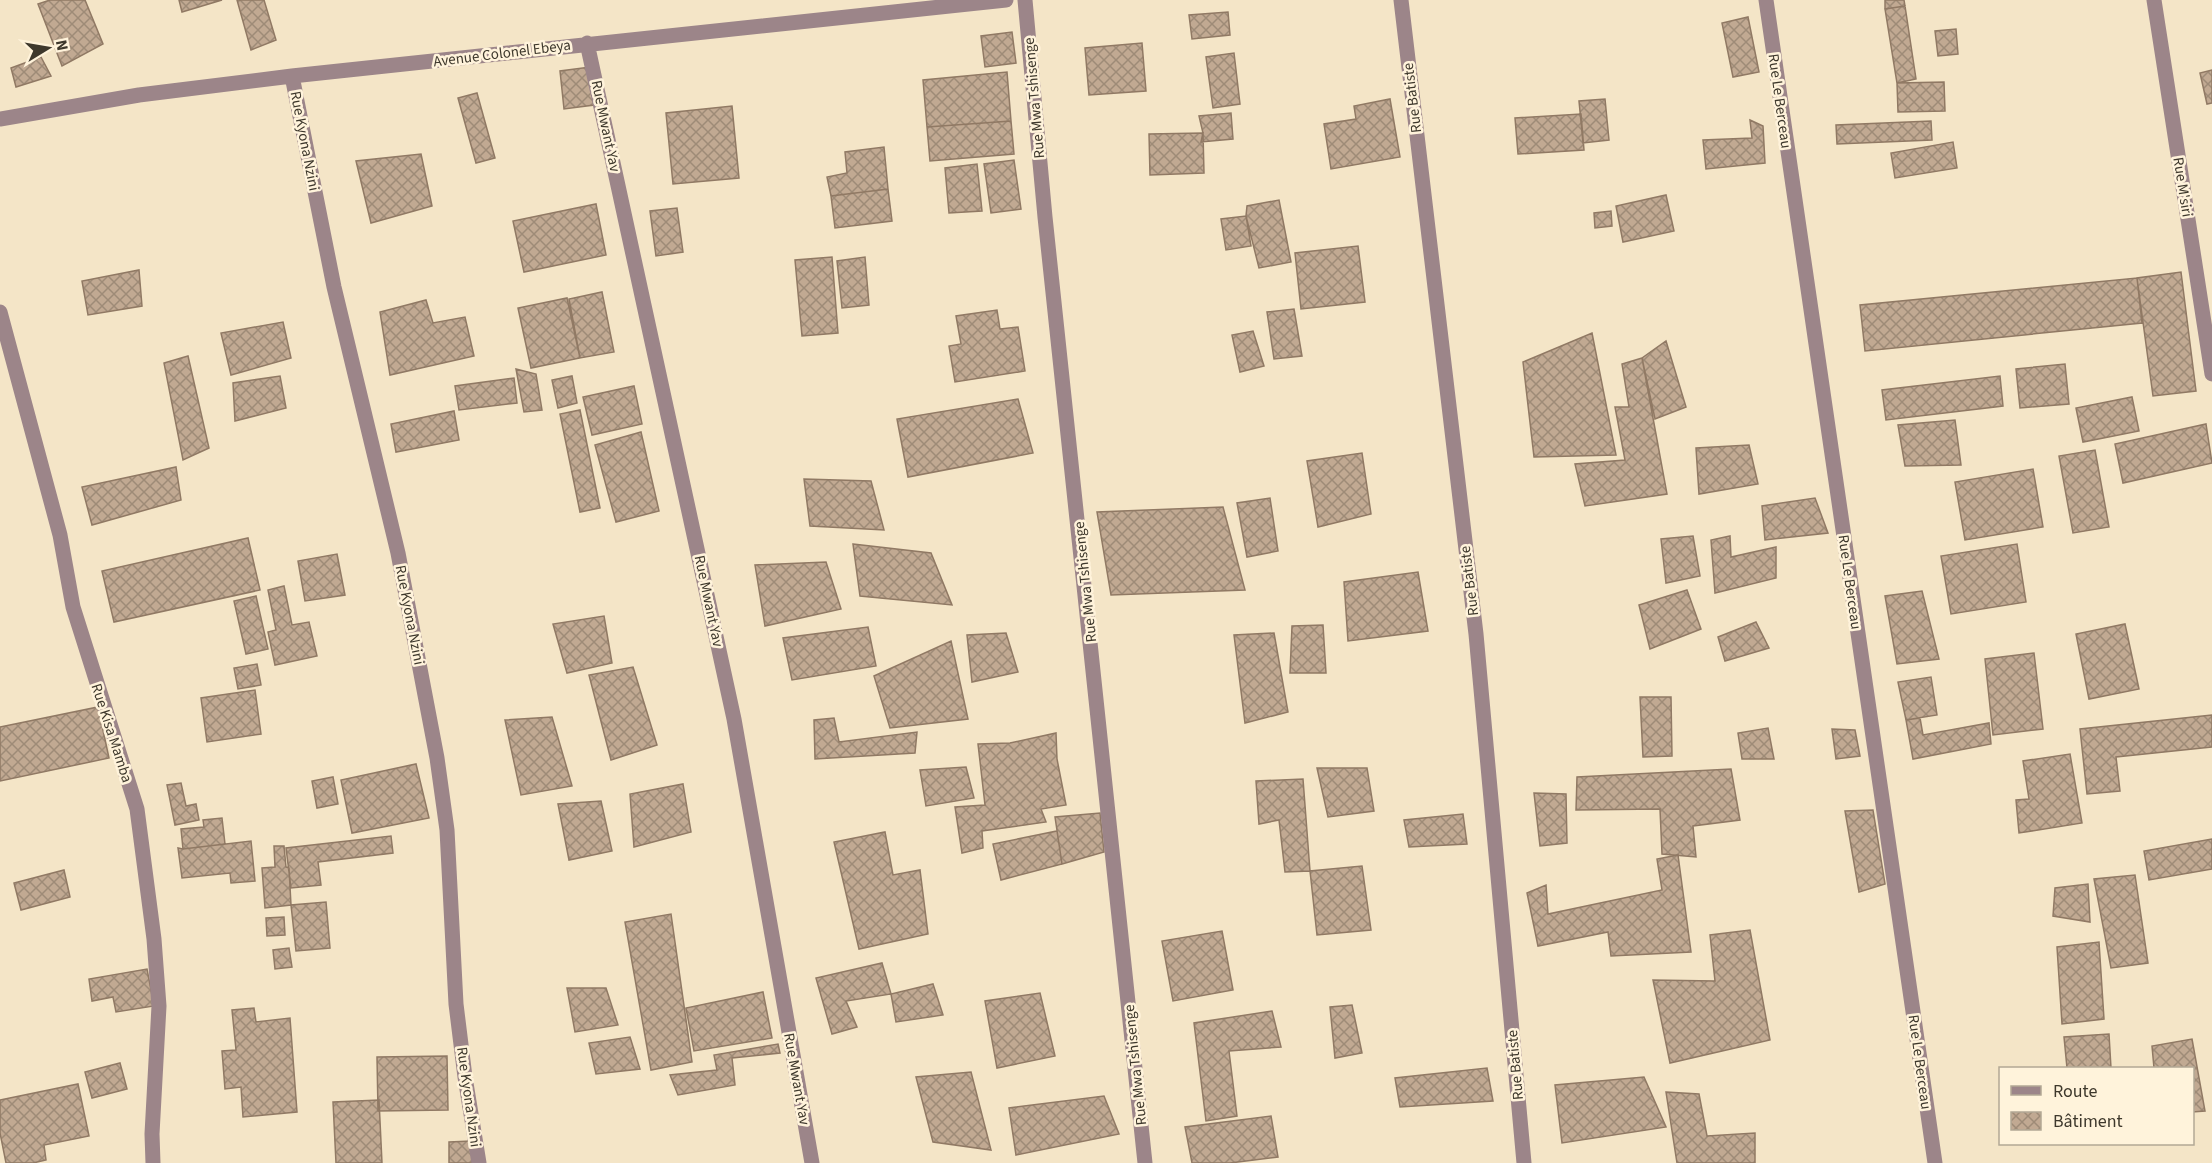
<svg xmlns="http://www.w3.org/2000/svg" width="2212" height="1163" font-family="'Source Sans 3',sans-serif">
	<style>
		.building { fill: url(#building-cross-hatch); stroke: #907964; stroke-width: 1.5 }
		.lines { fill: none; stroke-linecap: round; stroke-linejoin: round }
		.minor { stroke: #9c8589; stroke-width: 15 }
		.labels { text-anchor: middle; stroke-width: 5; stroke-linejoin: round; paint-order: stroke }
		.street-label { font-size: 15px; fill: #3e382c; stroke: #fff3db }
	</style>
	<defs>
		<pattern id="building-cross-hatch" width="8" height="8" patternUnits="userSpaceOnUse" patternTransform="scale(1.5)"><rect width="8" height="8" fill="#c1a992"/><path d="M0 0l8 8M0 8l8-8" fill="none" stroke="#9e8b77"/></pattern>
	</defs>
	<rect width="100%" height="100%" fill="#f4e5c7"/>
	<!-- building -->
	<path class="building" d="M50,0H85L103,44L62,66L38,4Z
		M179,0H222L182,12Z
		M237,0H264L276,40L251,50Z
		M1885,0H1904L1905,6L1885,9Z
		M1905,6L1916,79L1897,83L1885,9Z
		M1228,12L1230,35L1192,39L1189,15Z
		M1748,17L1759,72L1733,77L1722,23Z
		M1956,29L1958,54L1938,56L1935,31Z
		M1012,32L1016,63L985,67L981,36Z
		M1142,43L1146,91L1089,95L1085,48Z
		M1234,53L1240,104L1213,108L1206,57Z
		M41,57L51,76L16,87L11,68Z
		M590,67L594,105L564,109L560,71Z
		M2212,70V103L2207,104L2200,73Z
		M1007,72L1011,121L927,127L923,80Z
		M1944,82L1945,111L1898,112L1897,83Z
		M477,93L495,158L476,163L458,98Z
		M1390,99L1400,157L1331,169L1324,124L1356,119L1354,106Z
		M1605,99L1609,140L1583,143L1579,101Z
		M732,106L739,178L673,184L666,113Z
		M1231,113L1233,139L1201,142L1203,133L1199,116Z
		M1581,114L1584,150L1518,154L1515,118Z
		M1750,120L1763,126L1765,163L1706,169L1703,140L1752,138Z
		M1011,121L1014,154L930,161L927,127Z
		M1931,121L1932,140L1837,144L1836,125Z
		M1203,133L1204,173L1150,175L1149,134Z
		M1953,142L1957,168L1895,178L1891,153Z
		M884,147L888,189L831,196L827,177L847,173L845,152Z
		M421,154L432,206L371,223L356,161Z
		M1014,160L1021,209L991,213L984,164Z
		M977,164L982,211L949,213L945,168Z
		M888,189L892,221L835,228L831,196Z
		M1666,195L1674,231L1623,242L1616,206Z
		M1279,200L1291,262L1259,268L1246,216L1247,206Z
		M596,204L606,255L524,272L513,221Z
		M677,208L683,252L656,256L650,211Z
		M1611,211L1612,226L1595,228L1594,213Z
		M1246,216L1251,246L1226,250L1221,219Z
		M1358,246L1365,302L1301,309L1295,253Z
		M832,257L838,333L802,336L795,260Z
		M865,257L869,305L842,308L837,261Z
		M139,270L142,306L88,315L82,281Z
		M2181,272L2196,391L2153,396L2137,278Z
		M2137,278L2142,323L1865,351L1860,305Z
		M602,292L614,352L580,358L569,299Z
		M567,298L580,358L531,368L518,308Z
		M426,300L433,323L465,317L474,356L390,375L380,312Z
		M1294,309L1302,356L1274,359L1267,312Z
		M997,310L1000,329L1018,327L1025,371L955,382L949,346L961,344L956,316Z
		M283,322L291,358L231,375L221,333Z
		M1253,331L1264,366L1240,372L1232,335Z
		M1592,333L1616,455L1534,457L1523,362Z
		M1666,341L1686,407L1655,419L1642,358Z
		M188,356L209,448L183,460L164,363Z
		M1642,358L1667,494L1585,506L1575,464L1625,460L1615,407H1629L1622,364Z
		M2065,364L2069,404L2020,408L2016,369Z
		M516,369L536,374L542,410L524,412Z
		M280,376L286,408L235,421L233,383Z
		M572,376L577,403L558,408L552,380Z
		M2000,376L2003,406L1886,420L1882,390Z
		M514,378L517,403L459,410L455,386Z
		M634,386L642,424L592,435L583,397Z
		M2132,397L2139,431L2083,442L2076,408Z
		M1018,399L1033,453L908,477L897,419Z
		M580,410L600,508L580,512L560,414Z
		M454,411L459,440L396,452L391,424Z
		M1955,420L1961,465L1905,466L1898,425Z
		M2206,424L2212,463L2123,483L2115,444Z
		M641,432L659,511L616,522L595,445Z
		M1749,445L1758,484L1699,494L1696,448Z
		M2095,450L2109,527L2073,533L2059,456Z
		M1362,453L1371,514L1318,527L1307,461Z
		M176,467L181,500L92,525L82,487Z
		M2033,469L2043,527L1965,540L1955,482Z
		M804,479L871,481L884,530L810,526Z
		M1270,498L1278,551L1247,557L1237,503Z
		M1815,498L1828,533L1765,540L1762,506Z
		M1223,507L1245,590L1111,595L1097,512Z
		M1693,536L1700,576L1666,583L1661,539Z
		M1730,536L1731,557L1776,547V578L1715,593L1711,540Z
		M248,538L260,590L114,622L102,571Z
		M853,544L931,553L952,605L860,596Z
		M2017,544L2026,602L1951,614L1941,556Z
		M337,554L345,595L305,601L298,561Z
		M826,562L841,609L765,626L755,565Z
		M1418,572L1428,631L1348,641L1344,582Z
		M284,586L292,625L309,622L317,656L275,665L268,632L276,630L268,590Z
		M1687,590L1701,629L1650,649L1639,605Z
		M1922,591L1939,659L1897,664L1885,596Z
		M256,596L268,649L246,654L234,601Z
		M604,616L612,663L567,673L553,624Z
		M1756,622L1769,648L1725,661L1718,637Z
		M2125,624L2139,689L2089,699L2076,634Z
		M1323,625L1326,673H1290L1292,626Z
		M868,627L876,666L792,680L783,638Z
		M1006,633L1018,672L972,682L967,635Z
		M1274,633L1288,712L1245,723L1234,635Z
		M951,641L968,719L890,728L874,676Z
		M2034,653L2043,729L1993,735L1985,659Z
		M257,664L261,685L238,689L234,668Z
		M633,667L657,745L611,760L589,675Z
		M1931,677L1937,715L1906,720L1898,682Z
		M255,690L261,734L207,742L201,698Z
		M1640,697H1671L1672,756L1643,757Z
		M98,707L109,758L0,781V727Z
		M2212,715V747L2116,757L2120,791L2087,794L2080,729Z
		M552,717L572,786L521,795L505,720Z
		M834,718L839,742L917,732L915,753L815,759L814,720Z
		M1920,718L1923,735L1989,723L1991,744L1913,759L1906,720Z
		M1768,728L1774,759H1742L1738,733Z
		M1832,729L1855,730L1860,756L1836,759Z
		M1056,733L1057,759L1066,805L1041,809L1046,822L982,831L983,848L962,853L955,807L985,805L978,744L1010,743Z
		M2070,754L2082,823L2019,833L2016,800L2029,799L2023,761Z
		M416,764L429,818L352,833L341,780Z
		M966,767L974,798L926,806L920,770Z
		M1317,768H1367L1374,811L1328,817Z
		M1731,769L1740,820L1693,826L1696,857L1662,854L1660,809L1576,810L1577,777Z
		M333,777L338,804L317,808L312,781Z
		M1303,779L1310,871L1285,872L1279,820L1259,824L1256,781Z
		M181,783L186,806L196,804L199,820L175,825L167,785Z
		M683,784L691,832L634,847L630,794Z
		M1534,793L1566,794L1567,843L1540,846Z
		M601,801L612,851L569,860L558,804Z
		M1873,810L1885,884L1859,892L1845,811Z
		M1100,813L1104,852L1062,864L1055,817Z
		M1463,814L1467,844L1409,847L1404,820Z
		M222,818L225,844L183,849L181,829L204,827L203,820Z
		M1057,831L1062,864L1001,880L993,844Z
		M885,832L893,875L920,870L928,934L859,949L834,842Z
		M391,836L393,853L318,862L321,885L291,888L286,848Z
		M2212,839V869L2149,880L2144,851Z
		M251,841L255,881L231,883L230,873L182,878L178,848L183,849Z
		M274,846H284L286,867L289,868L291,905L265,908L262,868L275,867Z
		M1678,855L1691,952L1611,956L1608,932L1538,946L1527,893L1546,885L1548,914L1662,890L1657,859Z
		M1362,866L1371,930L1317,935L1310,871Z
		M64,870L70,897L21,910L14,883Z
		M2135,875L2148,963L2111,968L2094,879Z
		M2088,884L2090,922L2053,916L2055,888Z
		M326,902L330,948L296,951L291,905Z
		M671,914L692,1062L651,1070L625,922Z
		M284,917L285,935L267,936L266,918Z
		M1750,930L1770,1040L1670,1063L1653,980L1715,981L1710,935Z
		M1222,931L1233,990L1173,1001L1162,941Z
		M2099,942L2104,1019L2062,1024L2057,947Z
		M289,948L292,967L275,969L273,950Z
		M882,963L891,994L846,1001L857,1027L832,1034L816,978Z
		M147,969L154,1006L116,1012L113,997L92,1001L89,979Z
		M933,984L943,1015L896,1022L891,994Z
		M567,988H606L618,1025L575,1032Z
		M763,992L772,1038L694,1051L686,1008Z
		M1040,993L1055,1056L997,1068L985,1001Z
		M1352,1005L1362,1053L1335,1058L1330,1007Z
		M254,1008L256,1022L290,1018L297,1112L243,1117L241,1087L225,1089L222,1051L236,1050L232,1010Z
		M1272,1011L1281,1047L1229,1051L1237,1116L1206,1121L1194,1023Z
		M2109,1034L2111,1068H2067L2064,1037Z
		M630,1037L640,1069L596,1074L589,1043Z
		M2192,1039L2205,1111L2192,1112V1068H2154L2152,1046Z
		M778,1044L780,1053L732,1058L735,1085L678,1095L670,1075L717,1070L714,1055Z
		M447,1056L448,1110L378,1111L377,1057Z
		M120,1063L127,1089L92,1098L85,1072Z
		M1487,1068L1493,1101L1400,1107L1395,1078Z
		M971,1072L991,1150L933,1142L916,1077Z
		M1644,1077L1666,1127L1562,1143L1555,1085Z
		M78,1084L89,1136L44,1145L46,1160L33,1163H6L0,1133V1100Z
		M1666,1092L1699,1094L1707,1136L1755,1133V1163H1677Z
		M1104,1096L1119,1134L1016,1155L1009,1108Z
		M379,1100L382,1163H336L333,1102Z
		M1271,1116L1278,1157L1230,1163H1192L1185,1127Z
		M471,1141L472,1163H449V1142Z"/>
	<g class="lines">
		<!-- minor -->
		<path class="minor" d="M1025,0L1045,217L1145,1163
			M1401,0L1476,634L1524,1163
			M1766,0L1935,1163
			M2154,0L2212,374
			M587,43L734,719L812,1163
			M292,76L334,287L398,553L437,758L447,830L456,1004L465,1077L479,1163
			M0,119L139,95L292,76L1006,0
			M0,312L60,535L73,607L137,809L154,939L159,1006L152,1134L153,1163"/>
	</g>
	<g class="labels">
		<!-- street labels -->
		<g class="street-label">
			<text transform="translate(502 53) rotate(-7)" y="5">Avenue Colonel Ebeya</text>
			<text transform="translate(1034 98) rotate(-95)" y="5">Rue Mwa Tshisenge</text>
			<text transform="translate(1412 98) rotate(-97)" y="5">Rue Batiste</text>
			<text transform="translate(1780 101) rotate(82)" y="5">Rue Le Berceau</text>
			<text transform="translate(606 126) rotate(78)" y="5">Rue Mwant Yav</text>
			<text transform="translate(305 141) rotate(79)" y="5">Rue Kyona Nzini</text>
			<text transform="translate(2183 187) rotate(81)" y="5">Rue M'siri</text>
			<text transform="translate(1469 581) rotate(-97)" y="5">Rue Batiste</text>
			<text transform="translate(1085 582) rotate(-96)" y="5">Rue Mwa Tshisenge</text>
			<text transform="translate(1850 582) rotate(82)" y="5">Rue Le Berceau</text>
			<text transform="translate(709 601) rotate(78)" y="5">Rue Mwant Yav</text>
			<text transform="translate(410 615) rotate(79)" y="5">Rue Kyona Nzini</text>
			<text transform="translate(112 733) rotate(72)" y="5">Rue Kisa Mamba</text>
			<text transform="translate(1920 1062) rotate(82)" y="5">Rue Le Berceau</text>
			<text transform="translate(1135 1065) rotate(-96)" y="5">Rue Mwa Tshisenge</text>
			<text transform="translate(1515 1065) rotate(-95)" y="5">Rue Batiste</text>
			<text transform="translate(797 1079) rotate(80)" y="5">Rue Mwant Yav</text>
			<text transform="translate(469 1097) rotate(82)" y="5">Rue Kyona Nzini</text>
		</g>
	</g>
	<!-- legend -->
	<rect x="1999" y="1067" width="195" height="78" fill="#fff3db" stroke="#b2a895" stroke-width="1.5"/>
	<rect x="2011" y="1086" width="30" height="9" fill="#9c8589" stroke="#b2a895" stroke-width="1.5"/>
	<text x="2053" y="1097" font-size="18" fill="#3e382c">Route</text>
	<rect x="2011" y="1112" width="30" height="18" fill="url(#building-cross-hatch)" stroke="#b2a895" stroke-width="1.5"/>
	<text x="2053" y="1127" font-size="18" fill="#3e382c">Bâtiment</text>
	<!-- north arrow -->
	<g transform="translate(48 48) rotate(79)" stroke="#fff3db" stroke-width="4.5" paint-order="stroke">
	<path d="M0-4.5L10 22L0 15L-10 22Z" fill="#3e382c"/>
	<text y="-9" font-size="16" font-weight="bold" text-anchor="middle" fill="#3e382c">N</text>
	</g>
</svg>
